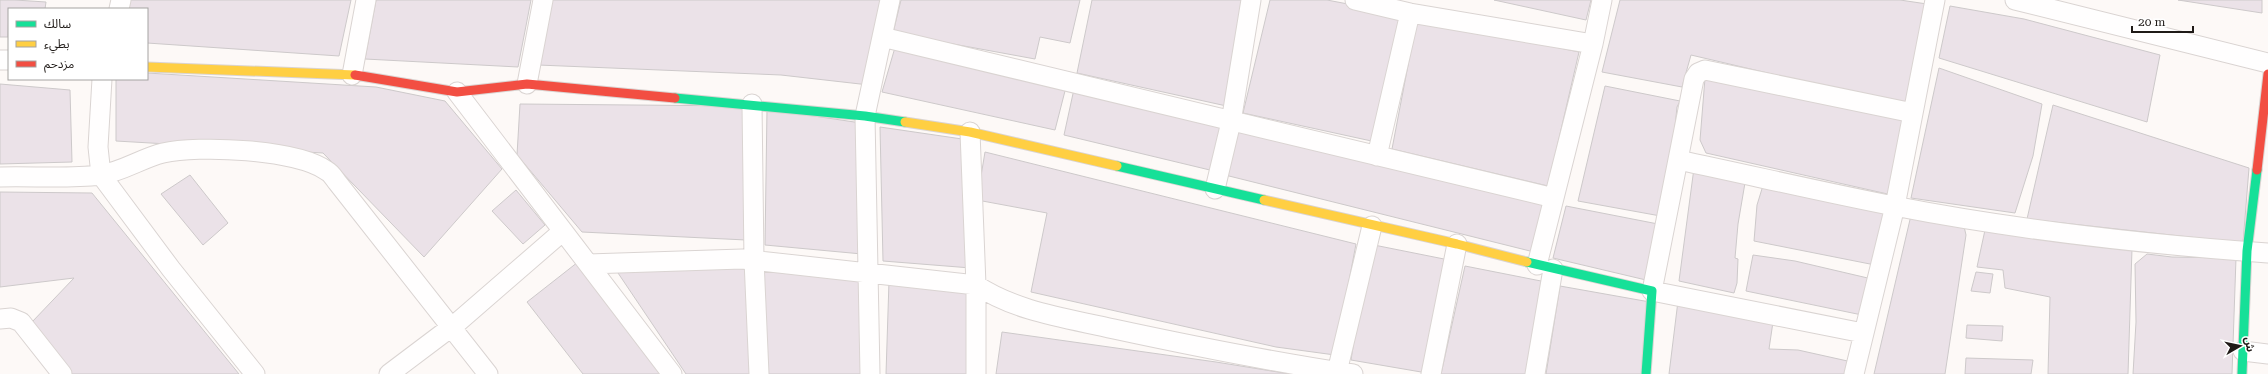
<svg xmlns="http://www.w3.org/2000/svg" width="2268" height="374" font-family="'Roboto Serif','Noto Sans Arabic',serif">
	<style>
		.building { fill: #ebe2e8; stroke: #cdc9ca }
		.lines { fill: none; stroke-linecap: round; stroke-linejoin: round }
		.street-casing { stroke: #dad4d2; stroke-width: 21 }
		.fast-casing { stroke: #dad4d2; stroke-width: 11 }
		.slow-casing { stroke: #dad4d2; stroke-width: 11 }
		.jam-casing { stroke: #dad4d2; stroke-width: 11 }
		.street { stroke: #fffefe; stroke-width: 19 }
		.fast { stroke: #16e098; stroke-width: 9 }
		.slow { stroke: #ffcf43; stroke-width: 9 }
		.jam { stroke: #f24e42; stroke-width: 9 }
	</style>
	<rect width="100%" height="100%" fill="#fdf9f7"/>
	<!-- building -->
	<path class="building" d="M0,0H15L46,2L45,9H9L8,37H0Z
		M130,0H351L339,56L147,43V9H129Z
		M376,0H531L518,67L365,59Z
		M551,0H887L869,85L781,75L538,65Z
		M901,0H1080L1070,43L1040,37L1035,59L893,33Z
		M1092,0H1246L1231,107L1077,73Z
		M1270,0H1327L1400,14L1376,142L1243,113Z
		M1494,0H1591L1586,20Z
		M1620,0H1900L1927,4L1908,106L1691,55L1682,87L1602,72Z
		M2178,0H2262V13Z
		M1950,6L2024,19L2160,55L2147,122L1939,58Z
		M1417,18L1579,52L1548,186L1392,149Z
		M896,44L1066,87L1055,130L882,92Z
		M1939,68L2042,104L2033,156L2015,213L1911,198Z
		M147,73L376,87L445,101L502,169L424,257L323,153L116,141V79H147Z
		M1705,78L1906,120L1892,195L1706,153L1700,140Z
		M0,84L70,90L72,162L0,164Z
		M1605,86L1680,101L1677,107L1666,217L1578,201Z
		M1074,89L1225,124L1214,171L1064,135Z
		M520,104L747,106L746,240L582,232L517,155Z
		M2053,105L2249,168L2243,243L2027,219Z
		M767,109L861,123L862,254L765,245Z
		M880,127L969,140L971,268L883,261Z
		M1234,131L1547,205L1534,252L1225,175Z
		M985,152L1356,244L1335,355L1276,347L1031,292L1047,213L977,200Z
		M1694,168L1746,177L1738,224L1735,258L1738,259L1737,283L1734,293L1679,281Z
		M190,175L228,223L203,245L161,194Z
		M1765,179L1888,207L1875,265L1754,241L1757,205Z
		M516,190L545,225L523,244L492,211Z
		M0,192L92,193L239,374H72L32,322L74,278L0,287Z
		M1566,206L1658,224L1646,280L1553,258Z
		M1912,211L1963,222L1966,235L1945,374H1874Z
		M1985,230L2132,249L2128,374H2048L2050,297L2005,288L2003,270L1977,267Z
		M1369,244L1449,260L1427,373L1351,360Z
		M2147,254L2172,257L2236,258L2232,374H2133L2136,322L2135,264Z
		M1753,255L1795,261L1872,279L1862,315L1746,291Z
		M578,262L663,374H583L527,302Z
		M1465,266L1546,282L1529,374H1441Z
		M722,267L745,269L752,374H686L616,270Z
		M761,268L863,278L864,374H762Z
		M1976,272L1993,274L1990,293L1971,291Z
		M889,281L974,290L972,374H886Z
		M1560,286L1650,302L1643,374H1546Z
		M1678,301L1773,322L1769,349L1798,350L1852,362L1849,374H1669Z
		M1967,325L2003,326L2002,341L1966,338Z
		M1002,332L1216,362L1290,374H996Z
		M1966,358L2033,360L2031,374H1965Z"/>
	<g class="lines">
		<!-- street casing -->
		<g class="street-casing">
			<path id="street" d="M1355,0L1410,13L1593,44
				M2015,0L2268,63
				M119,9L121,0
				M882,37L1554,198
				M0,60H9
				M352,75L366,0
				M102,79L98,147L101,175L171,269L255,374
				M527,84L543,0
				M457,92L672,374
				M752,104L754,260L759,374
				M970,132L976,285V374
				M1377,156L1410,13
				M1678,160C1750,175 1822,192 1894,206C2017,230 2143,244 2268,253
				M0,177C33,176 68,179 100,175C122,172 142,158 163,153C198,145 297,149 327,171C331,173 334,178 337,182L488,374
				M1215,189L1231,122L1251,0
				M588,264L742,259L976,285C1017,312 1066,318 1114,329C1193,346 1273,362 1353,374
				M1537,265L1593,44L1602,0
				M0,319L11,318L21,322L62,374
				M1863,333L1652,291L1694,79L1698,73L1705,70L1913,113
				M2243,351L2268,354
				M1337,372L1372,226
				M389,374L458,322L563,231
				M870,374L865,116L890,0
				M1431,374L1457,244
				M1535,374L1553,269
				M1854,374L1895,206L1935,0"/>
		</g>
		<!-- fast casing -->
		<g class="fast-casing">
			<path id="fast" d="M675,98L865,116L905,122
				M1117,166L1264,200
				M1527,262L1652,291L1646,374
				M2242,374L2247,251L2257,170"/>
		</g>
		<!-- slow casing -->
		<g class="slow-casing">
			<path id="slow" d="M147,67L355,75
				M905,122L970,132L1117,166
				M1264,200L1457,244L1527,262"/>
		</g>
		<!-- jam casing -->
		<g class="jam-casing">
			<path id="jam" d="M355,75L457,92L527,84L675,98
				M2257,170L2268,74"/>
		</g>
		<!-- street -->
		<use href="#street" class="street"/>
		<!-- fast -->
		<use href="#fast" class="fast"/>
		<!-- slow -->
		<use href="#slow" class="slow"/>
		<!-- jam -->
		<use href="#jam" class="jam"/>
	</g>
	<!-- legend -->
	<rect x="8" y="8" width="140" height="72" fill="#ffffff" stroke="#a5a3a2"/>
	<rect x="16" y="21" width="20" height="6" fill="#16e098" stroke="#a5a3a2"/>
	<text x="44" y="28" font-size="12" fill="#1f1a17">سالك</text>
	<rect x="16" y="41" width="20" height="6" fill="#ffcf43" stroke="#a5a3a2"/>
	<text x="44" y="48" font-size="12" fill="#1f1a17">بطيء</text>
	<rect x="16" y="61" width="20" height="6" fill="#f24e42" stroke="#a5a3a2"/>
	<text x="44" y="68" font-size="12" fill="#1f1a17">مزدحم</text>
	<!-- north arrow -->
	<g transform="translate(2240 346) rotate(81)" stroke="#ffffff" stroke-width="3" paint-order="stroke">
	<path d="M0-3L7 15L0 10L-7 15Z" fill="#1f1a17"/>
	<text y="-6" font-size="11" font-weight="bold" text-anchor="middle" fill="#1f1a17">ش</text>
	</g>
	<!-- scale -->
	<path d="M2132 26v6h61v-6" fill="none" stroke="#1f1a17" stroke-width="2"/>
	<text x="2138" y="26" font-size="12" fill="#1f1a17" stroke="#ffffff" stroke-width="3" paint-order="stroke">20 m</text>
</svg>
